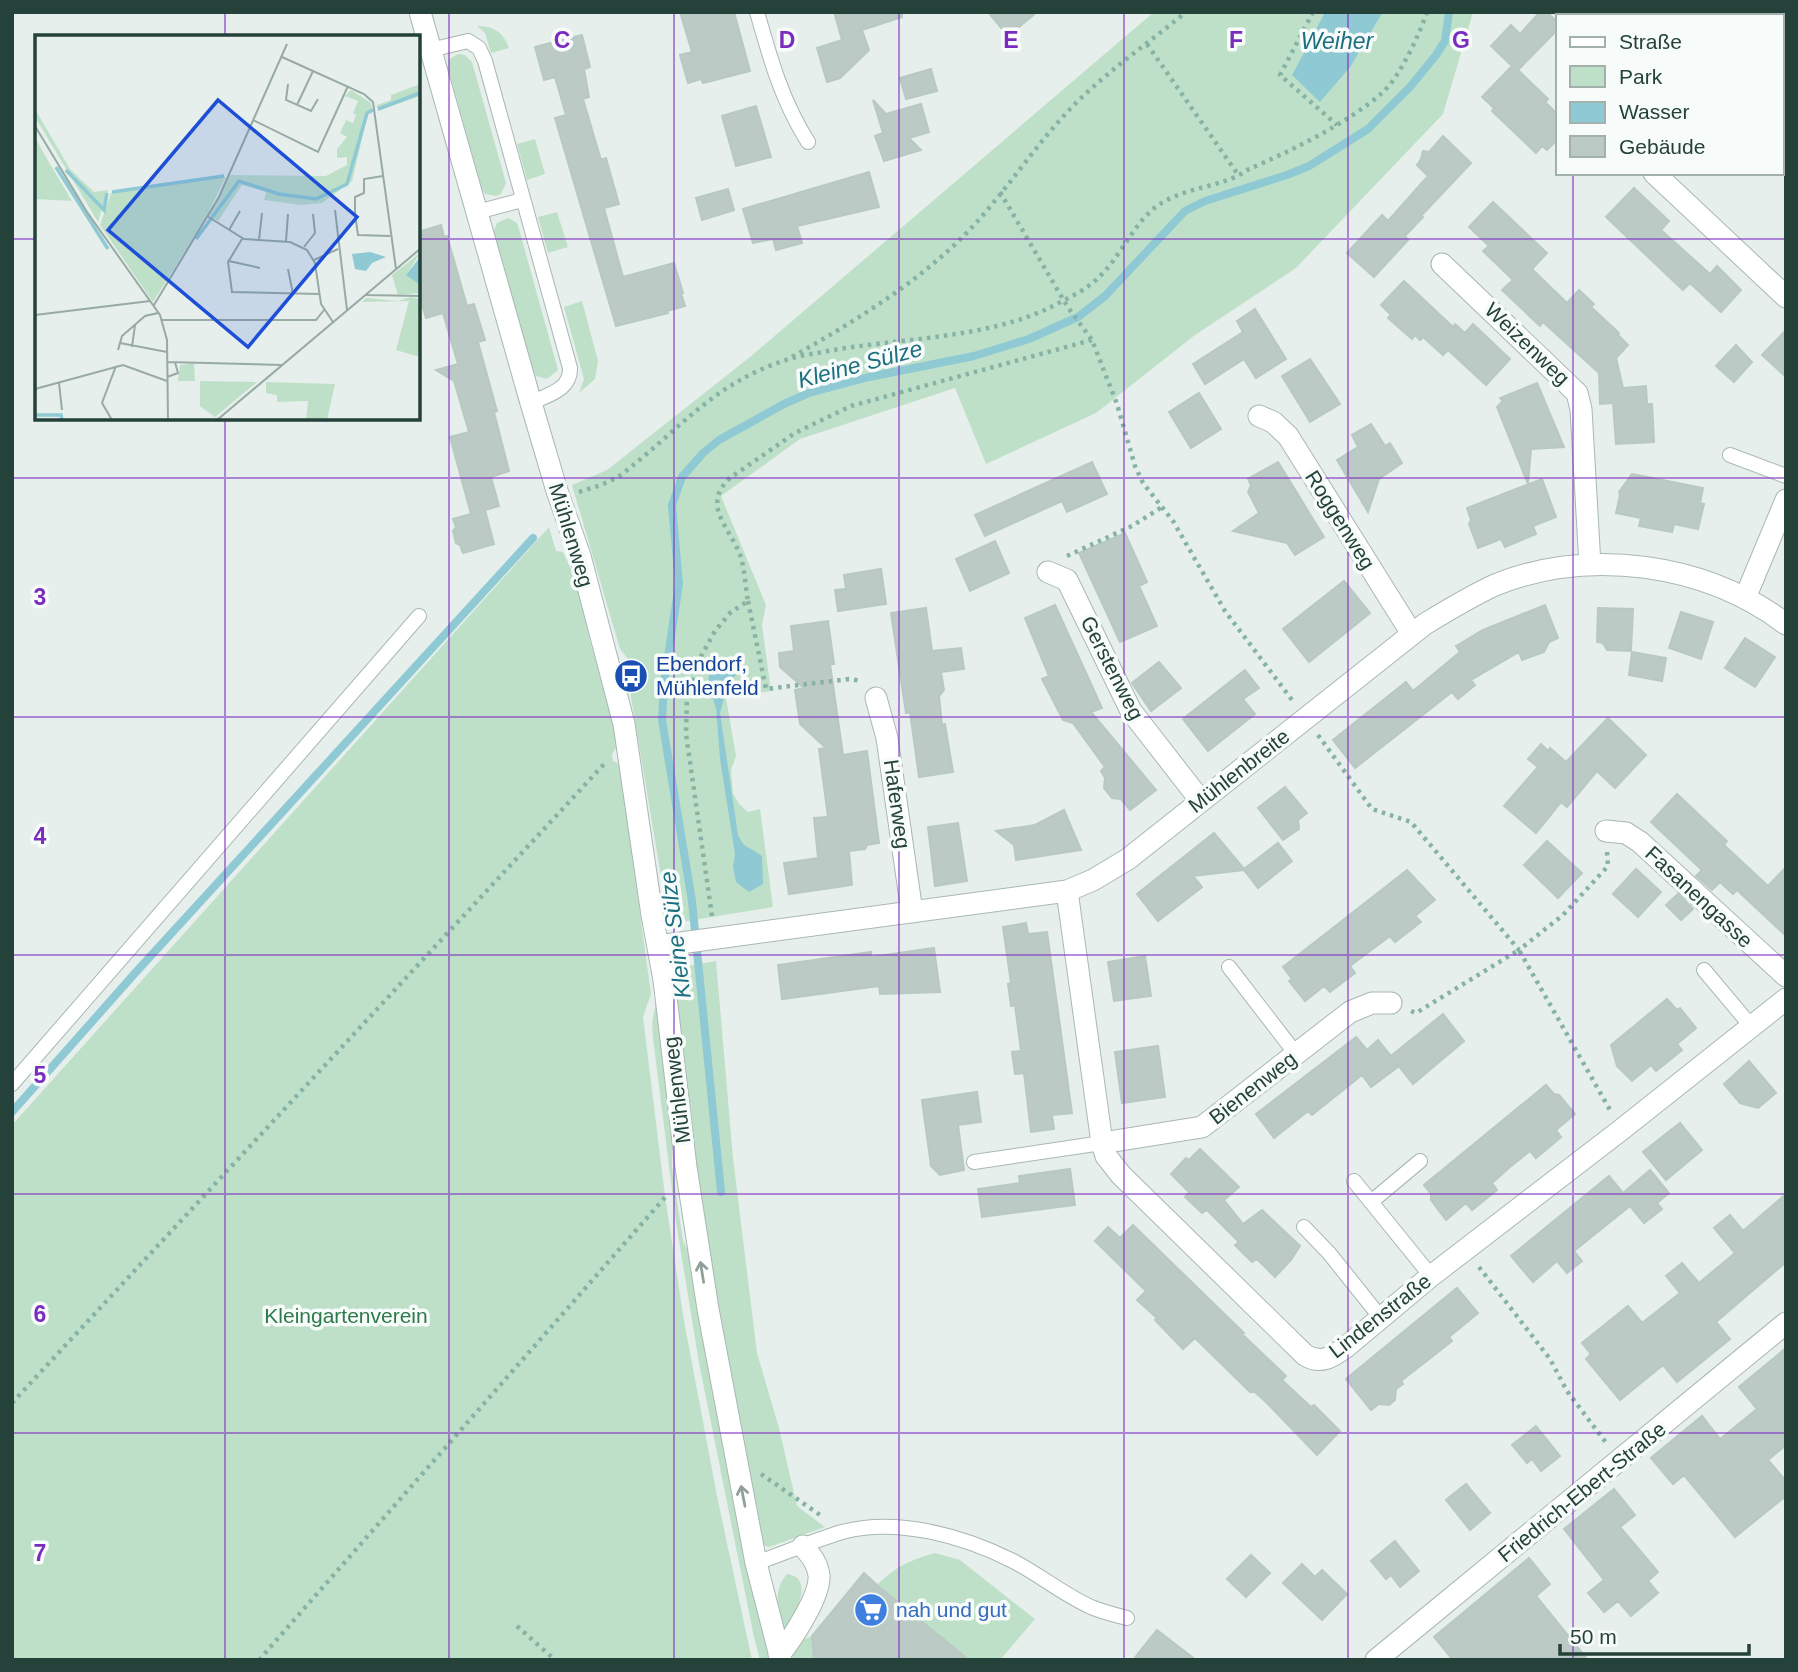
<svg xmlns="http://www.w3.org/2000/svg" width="1798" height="1672" font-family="Helvetica,sans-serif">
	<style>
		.green { fill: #bfe0c8 }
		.water { fill: #8ec9d4 }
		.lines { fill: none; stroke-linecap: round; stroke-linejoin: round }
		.stream { stroke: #8ec9d4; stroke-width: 8 }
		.building { fill: #bbcac4; stroke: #b8c9c2; stroke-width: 2 }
		.lane-casing { stroke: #a8b8b2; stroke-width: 16 }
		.street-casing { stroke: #a8b8b2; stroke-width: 23 }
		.path { stroke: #86b3a5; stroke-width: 4.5; stroke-dasharray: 3.5 5; stroke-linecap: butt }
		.lane { stroke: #fff; stroke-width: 14 }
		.street { stroke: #fff; stroke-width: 21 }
		.oneway { stroke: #92a09c }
		.grid { fill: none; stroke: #7b2cbf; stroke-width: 2; stroke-opacity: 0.55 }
		.labels { text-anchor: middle; stroke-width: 7; stroke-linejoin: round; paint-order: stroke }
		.street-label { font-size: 21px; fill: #24423a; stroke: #f7fbf9 }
		.transit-label { font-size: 21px; fill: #164399; stroke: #f7fbf9; text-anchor: start }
		.park-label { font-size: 21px; fill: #2d7a4b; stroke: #f7fbf9 }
		.shop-label { font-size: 21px; fill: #366cbe; stroke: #f7fbf9; text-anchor: start }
		.water-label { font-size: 23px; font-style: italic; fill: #1c6f80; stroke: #f7fbf9 }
		.inset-river { fill: none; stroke: #8ec9d4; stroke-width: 3.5 }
		.inset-road { fill: none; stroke: #98aaa4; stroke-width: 2 }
		.view { fill: #1d4ed8; fill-opacity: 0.15; stroke: #1d4ed8; stroke-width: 3.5 }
		.inset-edge { fill: none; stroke: #24423a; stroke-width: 3.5 }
		.grid-label { font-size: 23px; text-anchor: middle; font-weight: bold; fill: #7b2cbf; stroke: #f7fbf9; stroke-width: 7; stroke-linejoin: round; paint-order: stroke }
	</style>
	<rect width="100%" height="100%" fill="#e6efeb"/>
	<!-- green -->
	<path class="green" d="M1154,12H1325L1292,75L1351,66L1383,12H1473L1443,114L1296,268L1195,335L1096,413L986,464L955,388L800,439L721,496L766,605L762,625L771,691L726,698L736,756L731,770L733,793L739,804L748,812L760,809L773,907L669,924L630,691L638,682L633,665L620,649L572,485L607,470L750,357Z
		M477,26C494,26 503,32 509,48L491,53L485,33Z
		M458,54L465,55L472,62L506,183L501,194L496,196L485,194L482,189L449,71L448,60Z
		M535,139L545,174L527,180L517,144Z
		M557,212L568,247L548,253L538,217Z
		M508,218L517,223L519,229L558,370L547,379L536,376L531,366L493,233L497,223Z
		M582,301L598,361L595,379L579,393L584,379L564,307Z
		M549,527L556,551L563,552L576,579L589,637L619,743L612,754L613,762L615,761L620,766L651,994L643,1017L665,1196L684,1321L718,1501L752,1660H12V1125Z
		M716,961L733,1158L757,1353L779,1428L797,1506L825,1527L769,1547L762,1545L712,1293L671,969Z
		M657,997L673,1127L672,1167L683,1241L693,1260L772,1660H760L754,1637L699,1363L676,1222L653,1038L652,1023Z
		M935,1553L960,1560L1035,1619L1000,1660H969L877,1585C897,1566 910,1560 935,1553Z
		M787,1574C816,1578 794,1615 786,1629L780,1624C777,1606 774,1589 787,1574Z
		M812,1636L814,1660H791L797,1642Z"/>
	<!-- water -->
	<path class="water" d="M1325,12H1383L1351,66L1320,102L1292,75Z
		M723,656L731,662L737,673L726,691L720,713L738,835L743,844L762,856L763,884L749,892L736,882L733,867L735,854L720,759L716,708L708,685L709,674Z"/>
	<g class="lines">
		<!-- stream -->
		<path class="stream" d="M12,1112L136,972L533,538
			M721,1192L692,901L662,720L664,683L679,584L672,505L682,477L703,453L719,440L784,404L809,393L869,377L974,356L1029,339L1078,317L1105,296L1185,211L1205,201L1287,175L1309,166L1368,129L1410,87L1436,55L1445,41L1449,12"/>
	</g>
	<!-- building -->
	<path class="building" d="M680,12H734L750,71L703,83L701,79L688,83L680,55L692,52Z
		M834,12H902V17L862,30L869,50L840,78L827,82L817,48L842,40Z
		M988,12H1037L1008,36Z
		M1540,12H1547L1558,23V29L1518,70L1548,99L1545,102L1558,115V139L1547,150L1542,146L1536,153L1492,111L1494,108L1482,97L1512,66L1491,46L1511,25L1520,34Z
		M582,35L590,67L584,69L589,97L583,99L601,160L606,158L619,204L604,208L623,277L674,263L683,293H681L685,306L667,311L668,313L616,326L555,118L566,115L555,77L544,80L535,47Z
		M931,69L937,91L906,99L900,78Z
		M873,100L886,114L921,104L929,132L909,138L921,150L884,161L875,136L883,133Z
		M756,106L771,157L736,166L722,116Z
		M1443,136L1471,163L1421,216L1423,217L1405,236L1408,240L1374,277L1347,253L1382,215L1388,221L1428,176L1417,165L1421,159L1423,151L1429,152Z
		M869,172L879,207L797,226L802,243L776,250L773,239L753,243L743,209Z
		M1634,188L1669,221L1661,230L1710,274L1717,266L1741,290L1721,312L1690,283L1683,290L1606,217Z
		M728,189L734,210L702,220L696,198Z
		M1493,202L1547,253L1532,269L1567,303L1579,290L1594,304L1591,307L1619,333L1618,335L1628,345L1616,358L1623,388L1646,386L1647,404H1652L1654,442L1616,444L1613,403L1600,404L1599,373L1543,322L1540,326L1502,290L1513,280L1483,251L1489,246L1469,227Z
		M441,225L444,237L447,236L467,306L474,304L485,340L478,342L497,411L494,412L509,471L491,477L499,506L485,510L494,544L463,553L460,545L456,543L453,531L456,527L453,519L471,514L450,437L469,432L454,381L436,370L458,364L443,313L426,318L418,291V232Z
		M1404,281L1453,327L1455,324L1465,333L1473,324L1510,359L1486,385L1448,350L1443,355L1423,337L1420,340L1415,335L1412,339L1388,318L1391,315L1381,305Z
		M1255,309L1286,359L1256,378L1244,359L1205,384L1193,364L1243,332L1237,321Z
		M1786,330V377L1762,355Z
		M1736,345L1752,362L1734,382L1716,366Z
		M1310,359L1340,404L1310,422L1282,376Z
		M1537,383L1564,447L1531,449L1528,484L1497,407L1503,401L1500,398Z
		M1199,393L1221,429L1191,448L1169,412Z
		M1371,424L1385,446L1390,443L1402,463L1379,479L1368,512L1337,460L1358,447L1352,435Z
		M1092,462L1107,494L1067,512L1062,501L985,536L975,515Z
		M1278,462L1324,537L1295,555L1287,543L1233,531L1259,513L1248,492L1251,485L1248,479Z
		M1632,474L1703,488L1700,503L1704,504L1698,529L1674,524L1672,532L1639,526L1641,518L1616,513L1620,495L1619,492Z
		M1542,479L1556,517L1533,526L1536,534L1505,547L1501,539L1478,548L1469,524L1471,520L1467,508Z
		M1125,533L1147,582L1139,586L1157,626L1120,642L1079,553Z
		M995,541L1009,573L970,591L956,559Z
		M881,569L886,604L838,611L835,590L846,589L844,575Z
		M1344,581L1370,613L1309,662L1283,629Z
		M1055,605L1102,708L1091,712L1156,790L1130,810L1121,799L1112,798L1104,788L1105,778L1101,771L1105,767L1073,723L1063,720L1042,679L1049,676L1025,618Z
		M1545,605L1558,638L1549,642L1544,652L1522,660L1519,652L1471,680L1475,685L1458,699L1452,692L1355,768L1333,740L1406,682L1413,691L1460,652L1456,646L1483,630Z
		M926,608L932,651L961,648L964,669L941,672L944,690L939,696L942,725L945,724L953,772L919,777L910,712L906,713L891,613Z
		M1598,608L1633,609L1631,651L1607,650L1603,643L1597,642Z
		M1681,612L1713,622L1701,659L1669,648Z
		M828,621L834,664H830L843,755L867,751L879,843L867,845L865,849L849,851L852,885L789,894L784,863L818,858L814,818L828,817L819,749L826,748L800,724L795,690L804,688L780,667L779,653L794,651L791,626Z
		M1745,638L1775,657L1755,687L1725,668Z
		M1632,652L1666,658L1662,681L1629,675Z
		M1159,662L1181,688L1151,711L1132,683Z
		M1245,670L1259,688L1243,699L1255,714L1208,751L1183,719Z
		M1608,718L1646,755L1615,788L1597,771L1567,807L1561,802L1536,833L1504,806L1538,767L1528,759L1541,744L1548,751L1550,748L1566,762Z
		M1285,787L1307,813L1298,820L1299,829L1283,840L1258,808Z
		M1677,794L1727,841L1724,845L1768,886L1786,867V936L1737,890L1733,894L1720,882L1712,890L1696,876L1702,870L1651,822Z
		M1064,810L1081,850L1016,860L1014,845L996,831L1035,825Z
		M958,823L967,881L935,886L928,827Z
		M1214,833L1244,869L1278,843L1292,861L1258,888L1244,870L1193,876L1202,887L1158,921L1137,894Z
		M1547,841L1582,873L1558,898L1524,865Z
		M1636,869L1661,892L1638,917L1613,894Z
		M1407,870L1435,900L1415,916L1421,922L1395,942L1390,936L1350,966L1355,973L1330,992L1324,986L1305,1001L1289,981L1292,979L1283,967Z
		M1678,894L1693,909L1681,920L1666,905Z
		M1026,923L1028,934L1047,932L1072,1113L1052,1115L1054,1129L1031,1132L1024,1073L1015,1074L1012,1052L1021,1051L1015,1005L1011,1006L1008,984L1011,983L1003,927Z
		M934,948L940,992L880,994L879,986L782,999L778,965L871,952V957Z
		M1145,956L1151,996L1114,1001L1108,962Z
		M1667,999L1677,1010L1680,1008L1696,1028L1677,1044L1682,1050L1656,1071L1651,1065L1632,1081L1617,1066L1611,1045Z
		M1443,1014L1464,1041L1413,1084L1391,1056Z
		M1356,1037L1367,1050L1378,1040L1399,1066L1371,1087L1362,1075L1312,1115L1308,1111L1274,1138L1256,1114Z
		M1158,1046L1165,1097L1122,1103L1115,1052Z
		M1749,1061L1776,1093L1758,1108L1740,1103L1724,1084Z
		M1546,1085L1554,1094L1559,1095L1575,1114L1556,1130L1561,1137L1536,1158L1530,1151L1510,1167L1492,1183L1497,1190L1472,1210L1466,1203L1446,1220L1431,1200V1194L1424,1185Z
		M977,1092L981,1122L958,1125L964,1170L940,1175L931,1166L922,1100Z
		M1680,1123L1702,1150L1666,1180L1643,1152Z
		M1200,1149L1239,1187L1224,1200L1243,1224L1262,1210L1300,1246L1291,1260L1275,1277L1257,1259L1252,1262L1235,1245L1239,1242L1207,1210L1202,1213L1185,1197L1189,1192L1171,1174L1186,1158L1189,1160Z
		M1070,1169L1075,1205L982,1217L978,1189L1020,1183L1019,1176Z
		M1650,1170L1669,1193L1657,1203L1662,1209L1644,1223L1630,1206L1574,1251L1582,1261L1567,1273L1557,1261L1533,1282L1511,1256L1609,1176L1623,1193Z
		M1786,1194V1262L1716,1322L1730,1339L1677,1382L1663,1365L1620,1400L1586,1359L1591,1354L1582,1343L1628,1306L1642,1323L1680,1293L1666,1276L1682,1263L1699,1283L1735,1253L1714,1228L1730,1215L1743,1231Z
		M1133,1225L1244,1333L1242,1334L1286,1376L1282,1380L1311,1407L1314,1405L1340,1431L1317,1455L1267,1403L1255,1392H1250L1195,1338L1183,1349L1155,1320L1157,1318L1137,1300L1146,1291L1095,1241L1108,1227L1120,1238Z
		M1457,1288L1478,1313L1449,1337L1452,1341L1401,1381L1403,1384L1396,1389L1395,1400L1389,1405L1379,1404L1371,1410L1346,1379Z
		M1786,1348V1445L1768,1460L1786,1481V1496L1735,1537L1684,1475L1673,1484L1651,1458L1702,1416L1720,1439L1757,1409L1739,1387Z
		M1536,1426L1560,1456L1541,1471L1532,1459L1527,1463L1512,1445Z
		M1466,1484L1490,1513L1470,1530L1446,1500Z
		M1614,1489L1635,1515L1620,1527L1658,1572L1648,1581L1658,1593L1631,1616L1618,1601L1604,1612L1588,1593L1604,1580L1564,1529Z
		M1395,1541L1419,1571L1400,1587L1391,1575L1386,1579L1371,1561Z
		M1251,1555L1270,1573L1246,1597L1227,1579Z
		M1529,1558L1550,1584L1536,1596L1588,1660H1453L1434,1637Z
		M1302,1564L1315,1577L1322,1570L1347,1594L1322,1620L1283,1583Z
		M864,1573L877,1585L969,1660H814L812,1636Z
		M1157,1630L1196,1660H1133Z"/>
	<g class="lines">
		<!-- lane casing -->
		<g class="lane-casing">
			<path id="lane" d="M757,12C770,58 782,101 808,142
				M430,50L468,41L479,48L485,61L570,368C571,390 547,395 531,403
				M477,212L522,200
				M1730,455L1786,476
				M1229,967L1296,1054
				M1704,970L1751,1026
				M12,1084L419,616
				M974,1162L1102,1143
				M1354,1181L1431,1276
				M1371,1202L1420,1161
				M1304,1227L1329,1253L1381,1318
				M756,1563C784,1553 813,1541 842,1532C897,1517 963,1536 1013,1561C1040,1575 1064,1595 1091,1607C1103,1612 1115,1615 1127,1618"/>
		</g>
		<!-- street casing -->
		<g class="street-casing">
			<path id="street" d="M420,12L531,403L557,491L580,556L624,724L652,915L664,980L686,1167L708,1309L756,1563L781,1660
				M1783,12L1786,15
				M1729,16L1733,12
				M1654,173L1786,297
				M1442,264L1577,393L1581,409L1590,565
				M1259,416L1273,422L1288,436L1412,634
				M1048,572L1067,580L1131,711L1201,801
				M1745,598L1786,500
				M876,698L887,738L912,912
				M1606,831L1626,833L1640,842L1786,976
				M1067,891L1102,1143L1106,1156L1121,1175L1305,1355C1321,1365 1332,1357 1346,1347L1431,1276L1621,1130L1786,999
				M658,946L1067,891L1093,880L1128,859L1425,624C1448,610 1471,596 1495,585C1589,547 1705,563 1786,624
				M1102,1143L1202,1127L1350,1012L1372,1003H1391
				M779,1655C792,1639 821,1595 819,1575C817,1562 811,1556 803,1546
				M1376,1660L1786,1323"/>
		</g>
		<!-- path -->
		<path class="path" d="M1313,12L1280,75L1337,125
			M1147,44L1239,176
			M1000,192L1067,306L1092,340L1117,404L1135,466L1143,483L1173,521L1225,611L1292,700
			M792,357C848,325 903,292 950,249C999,205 1032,146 1079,100C1112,68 1151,41 1186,12
			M579,492L601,485L618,477C677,433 711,384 786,360C799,355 814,354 828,351C899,338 986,339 1051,307C1068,298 1087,290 1100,276C1121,256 1133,224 1157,206C1185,186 1223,188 1249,169C1291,151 1348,123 1382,93C1400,77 1419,35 1427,12
			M1067,556L1132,526L1162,507
			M748,601L766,689L849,679L862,681
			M1318,735L1372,809L1411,822L1519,950L1563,915L1608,866L1607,852
			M712,916L686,734L687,695L699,660L715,631L731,612L748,601C745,586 745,566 739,552C727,525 702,504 730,478L795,433L851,406L1092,340
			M1411,1011L1416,1013L1519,950L1610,1110
			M1479,1267L1550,1359L1567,1391L1607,1444
			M12,1403L607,761
			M761,1474L823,1517
			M517,1626L555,1660
			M259,1660L667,1195"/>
		<!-- lane -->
		<use href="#lane" class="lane"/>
		<!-- street -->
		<use href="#street" class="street"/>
	</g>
	<!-- one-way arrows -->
	<defs><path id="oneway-shaft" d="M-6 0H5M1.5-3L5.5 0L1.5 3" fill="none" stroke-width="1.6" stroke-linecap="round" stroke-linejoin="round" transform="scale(1.75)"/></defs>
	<g class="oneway">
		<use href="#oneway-shaft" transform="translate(702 1272) rotate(-99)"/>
		<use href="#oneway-shaft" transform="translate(743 1496) rotate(-101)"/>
	</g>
	<!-- grid -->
	<path class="grid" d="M225,12V37M449,12V1660M674,12V1660M899,12V1660M1124,12V1660M1348,12V1660M1573,12V16M1573,173V1660M12,239H37M418,239H1786M225,418V1660M12,478H1786M12,717H1786M12,955H1786M12,1194H1786M12,1433H1786"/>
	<!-- icons -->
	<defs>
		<g id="bus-disc" transform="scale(1.75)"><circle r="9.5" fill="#1a4fb4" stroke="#f7fbf9"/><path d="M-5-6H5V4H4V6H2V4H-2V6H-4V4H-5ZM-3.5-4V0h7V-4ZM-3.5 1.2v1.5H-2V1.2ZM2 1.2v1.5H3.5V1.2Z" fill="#fff"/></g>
		<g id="supermarket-disc" transform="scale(1.75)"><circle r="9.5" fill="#3f7fe0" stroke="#f7fbf9"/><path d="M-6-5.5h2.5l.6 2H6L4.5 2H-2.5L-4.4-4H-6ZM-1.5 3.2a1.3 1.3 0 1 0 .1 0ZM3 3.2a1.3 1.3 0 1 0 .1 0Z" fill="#fff"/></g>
	</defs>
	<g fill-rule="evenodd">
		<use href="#bus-disc" x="631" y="676"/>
		<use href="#supermarket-disc" x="871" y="1610"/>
	</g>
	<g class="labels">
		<!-- street labels -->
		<g class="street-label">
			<text transform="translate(1527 344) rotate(44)" y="7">Weizenweg</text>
			<text transform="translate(1340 520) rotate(58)" y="7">Roggenweg</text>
			<text transform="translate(571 535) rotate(73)" y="7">Mühlenweg</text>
			<text transform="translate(1112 668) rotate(63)" y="7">Gerstenweg</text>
			<text transform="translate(1239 771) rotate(-38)" y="7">Mühlenbreite</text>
			<text transform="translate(897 804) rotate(82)" y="7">Haferweg</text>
			<text transform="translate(1699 897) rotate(43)" y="7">Fasanengasse</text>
			<text transform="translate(1253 1088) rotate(-38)" y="7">Bienenweg</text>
			<text transform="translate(677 1090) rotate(-97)" y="7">Mühlenweg</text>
			<text transform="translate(1380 1316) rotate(-38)" y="7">Lindenstraße</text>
			<text transform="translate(1582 1492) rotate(-39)" y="7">Friedrich-Ebert-Straße</text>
		</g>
		<!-- transit labels -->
		<g class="transit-label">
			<text x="656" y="671">Ebendorf,<tspan x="656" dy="24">Mühlenfeld</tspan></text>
		</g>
		<!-- park labels -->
		<g class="park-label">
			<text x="346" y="1323">Kleingartenverein</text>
		</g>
		<!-- shop labels -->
		<g class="shop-label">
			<text x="896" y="1617">nah und gut</text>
		</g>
		<!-- water labels -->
		<g class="water-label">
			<text x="1337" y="49">Weiher</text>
			<text transform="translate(860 364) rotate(-15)" y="8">Kleine Sülze</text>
			<text transform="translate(675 935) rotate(-97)" y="8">Kleine Sülze</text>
		</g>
	</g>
	<!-- overview -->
	<g transform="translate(35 35)">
		<rect width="385" height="385" fill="#e6efeb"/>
		<path d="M385,49V61L343,76L342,70L356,65V60ZM316,55L336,68L338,77L333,78L317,146L287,168L266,170L229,165L231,157L207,150L183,186L174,180L195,140L291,141L312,130V122L302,123V114L312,102L305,98L311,85L318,88L321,80L318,78L323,66L310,61ZM0,74L35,134L59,157L73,155L63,187L0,82ZM0,102L12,124L37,166L0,164ZM191,142L169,186L118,267L65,190L76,158ZM385,218L371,240L385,250V258L363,260L357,240ZM376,262L385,264V322L361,315L374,266L327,267L331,263L363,266ZM159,328L160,346H143L145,330ZM165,346L222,347L180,382L165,371ZM231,347L300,349L292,385H271L273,366L242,367V360L231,358Z" fill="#bfe0c8"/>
		<path d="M335,217L351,222L337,228L331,236L320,234L317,219ZM385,222V250L371,240Z" fill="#8ec9d4"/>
		<path class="inset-river" d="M343,74L385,58M21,132L73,214M31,135L69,175L72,158M77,157L189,141M161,204L204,146L244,159L281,164L312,149L332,78L338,75M0,380H26L27,385"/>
		<path class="inset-road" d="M247,22L329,59L338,67L361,234M253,49L251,65L276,76L283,64M262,70L278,36M218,85L283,117L313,51M0,91L52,177L125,280L132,305L133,385M348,141L329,144V158L320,162V179L323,200L355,201M300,175L312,275M172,181L209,204L255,207L272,215L280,228L286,269L298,287M194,195L205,176M207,204L193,227L197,257L284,259M224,205L227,178M251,206L253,179M269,212L280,198L278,179M279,225L303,214M194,226L225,233M253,234L258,259M331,260L385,261M119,270L184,162L252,9M0,280L115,266M127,285H281L289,275M85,308L132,317M97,312L100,290M83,315L87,301L110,281L123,278M133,327L247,330M132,342L143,338L140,327M24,348L27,375M0,354L88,330L132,346M77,385L67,368L81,331M182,385L385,214"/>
		<path class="view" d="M183,65L322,182L213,312L73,195Z"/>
		<rect width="385" height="385" class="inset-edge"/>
	</g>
	<g class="grid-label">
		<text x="562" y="48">C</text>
		<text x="787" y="48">D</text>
		<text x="1011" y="48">E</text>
		<text x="1236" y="48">F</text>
		<text x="1461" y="48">G</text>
		<text x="40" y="605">3</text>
		<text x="40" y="844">4</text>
		<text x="40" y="1083">5</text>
		<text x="40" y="1322">6</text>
		<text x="40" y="1561">7</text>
	</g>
	<!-- border -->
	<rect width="1798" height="1672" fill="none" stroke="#24423a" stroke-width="28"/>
	<!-- legend -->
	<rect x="1556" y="14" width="228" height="161" fill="#f7fbf9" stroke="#a3b1ad" stroke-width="2"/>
	<rect x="1570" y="37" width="35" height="10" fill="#ffffff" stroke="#a3b1ad" stroke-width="2"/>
	<text x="1619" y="49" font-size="21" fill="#24423a">Straße</text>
	<rect x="1570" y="66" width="35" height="21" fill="#bfe0c8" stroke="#a3b1ad" stroke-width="2"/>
	<text x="1619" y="84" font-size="21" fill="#24423a">Park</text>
	<rect x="1570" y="102" width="35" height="21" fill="#8ec9d4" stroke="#a3b1ad" stroke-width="2"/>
	<text x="1619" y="119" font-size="21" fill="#24423a">Wasser</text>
	<rect x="1570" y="136" width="35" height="21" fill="#bbcac4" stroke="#a3b1ad" stroke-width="2"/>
	<text x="1619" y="154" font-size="21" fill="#24423a">Gebäude</text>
	<!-- scale -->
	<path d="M1560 1644v10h189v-10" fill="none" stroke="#24423a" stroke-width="3.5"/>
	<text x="1570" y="1644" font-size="21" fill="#24423a" stroke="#f7fbf9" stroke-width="5" paint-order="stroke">50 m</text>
</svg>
